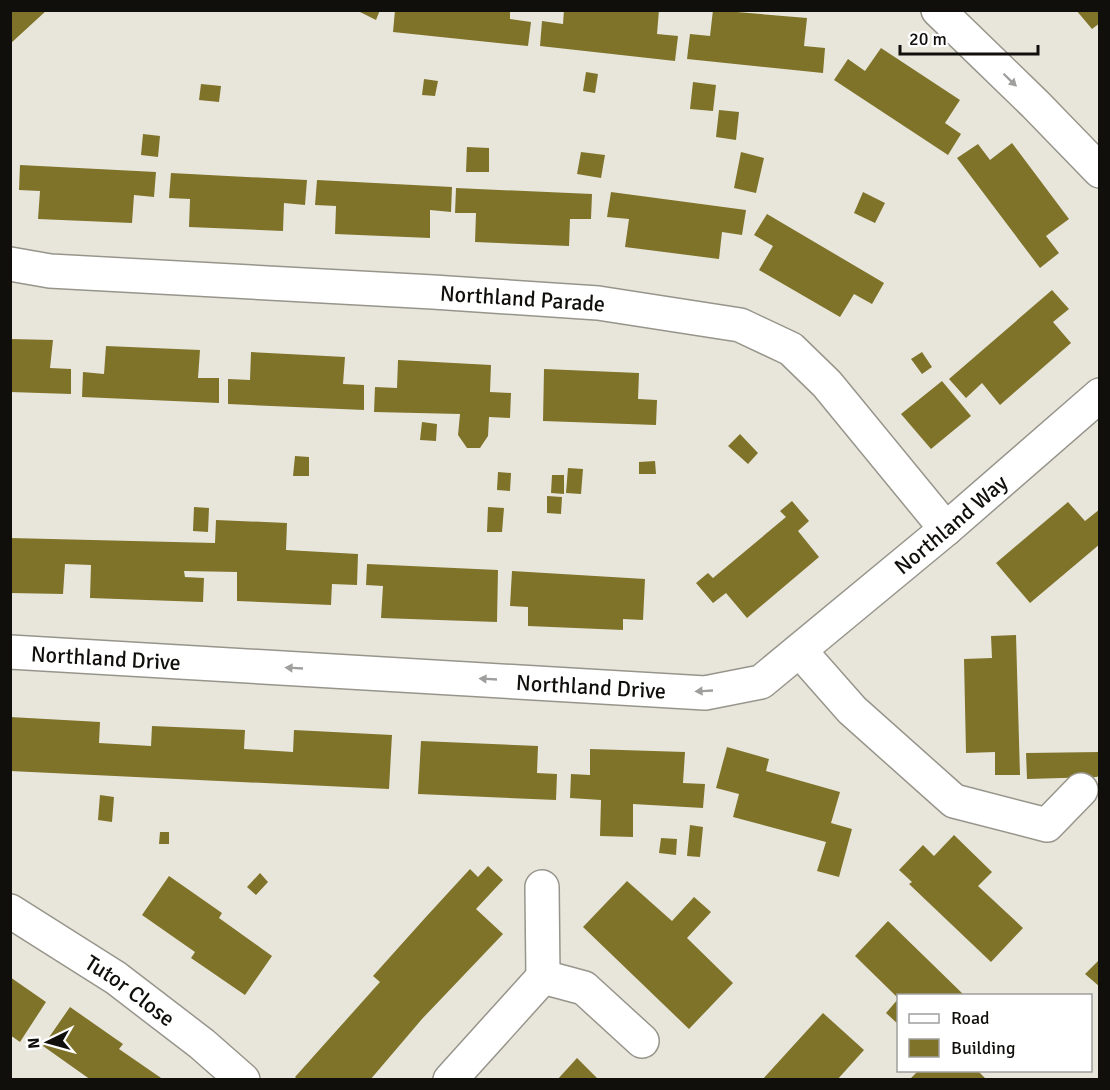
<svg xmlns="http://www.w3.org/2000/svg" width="1110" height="1090" font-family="Signika,sans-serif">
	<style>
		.building { fill: #7f732a }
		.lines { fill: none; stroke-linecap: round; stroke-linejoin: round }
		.minor-casing { stroke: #97958b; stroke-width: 36 }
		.minor { stroke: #fff; stroke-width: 33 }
		.oneway { fill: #9f9f9d }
		.labels { text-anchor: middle; stroke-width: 4.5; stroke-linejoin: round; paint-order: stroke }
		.street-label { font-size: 22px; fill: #100f0b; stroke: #fff }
	</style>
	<rect width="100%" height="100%" fill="#e8e6db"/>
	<!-- building -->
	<path class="building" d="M10,10H47L10,44Z
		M356,10H380L376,20Z
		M395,10H510V19L531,22L528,46L393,32Z
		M564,10H659L657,34L678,36L675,61L540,46L542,21L563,24Z
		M713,10L807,18L804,46L825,48L823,73L687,59L690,34L710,36Z
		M1076,10H1100V23L1092,29Z
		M881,48L960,100L945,123L961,134L948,155L834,80L848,59L865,71Z
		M586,72L598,74L595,93L583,91Z
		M424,79L438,81L435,96L422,95Z
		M693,82L716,85L713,111L690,109Z
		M201,84L221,86L219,102L199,100Z
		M719,110L739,112L736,140L716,137Z
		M143,134L160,136L158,157L141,155Z
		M1012,143L1069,219L1046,236L1059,253L1040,268L957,158L978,144L990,160Z
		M467,147L489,148V172H466Z
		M581,152L605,155L601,178L577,174Z
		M741,152L764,158L756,193L734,188Z
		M20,165L156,172L154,197L134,195L132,223L38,219L40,191L19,190Z
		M171,173L307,180L305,205L284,203L283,231L189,227L190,199L169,198Z
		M317,180L452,187L451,212L430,210V238L335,234L336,206L315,205Z
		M456,188L592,194L591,219H570L569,246L475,242L476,213H455Z
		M611,192L746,210L742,235L722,232L719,259L625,247L629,219L607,217Z
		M863,192L885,203L875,223L854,213Z
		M767,214L884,283L872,304L854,294L840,317L759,270L773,246L754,235Z
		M1052,290L1069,309L1053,322L1071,343L1000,405L982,383L966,398L949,379Z
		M10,339L53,340L50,368L71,369V394L10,392Z
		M106,346L200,350L198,378H219V403L82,397L83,372L104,374Z
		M251,352L345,357L343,384L364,385V410L228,404V379L250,380Z
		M922,352L932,367L922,374L911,359Z
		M398,360L491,365L490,392L511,393L510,418L489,417L488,436L480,448H467L458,435L460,414L374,412L375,387L397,388Z
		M544,369L639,373L638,399L657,400L656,425L543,421Z
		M942,381L971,416L931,449L901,414Z
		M422,422L437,424L436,441L420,440Z
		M740,434L758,453L748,464L728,446Z
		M295,456L309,457V476H293Z
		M655,461L656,474H639V462Z
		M568,468L583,469L581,494L566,493Z
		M498,472L511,473L510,491L497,490Z
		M552,475H564V494L551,493Z
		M547,496L562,497L561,514L547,513Z
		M792,501L809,521L798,531L819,557L747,618L726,593L713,603L696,583L708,573L713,578L786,517L780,511Z
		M1068,502L1085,521L1100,509V544L1030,603L996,563Z
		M194,507L209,508L208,532L193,531Z
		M488,507L504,508L502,532H487Z
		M216,520L287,523L286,550L358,554L357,585L332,584L331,605L237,601V572L184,571L185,577L204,578L203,602L90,598L91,565L65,564L63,594L10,593V538L215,543Z
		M367,564L498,570L497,622L381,618L383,586L366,585Z
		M512,571L645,579L643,620L623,619V630L528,626V607L510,606Z
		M1016,635L1020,775H995V752L966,753L964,659L992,658L991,636Z
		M10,717L100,722L99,743L151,746L152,726L245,730L244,749L293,752L294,730L392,735L389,789L10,771Z
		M421,741L538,746L537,773L557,774L556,800L418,794Z
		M727,747L769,759L766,771L840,792L831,823L852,829L839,877L817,871L826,842L733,817L739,794L716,788Z
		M590,749L685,752L683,783L705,784L703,808L633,804V837L600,836L601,800L570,798L571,774L590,775Z
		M1100,752V774L1097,777L1027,779L1026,753Z
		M100,795L114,797L112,822L98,820Z
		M690,825L703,827L700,857L687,856Z
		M160,832H169V844H159Z
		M954,835L992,872L978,886L1023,928L991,962L909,884L912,882L899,870L923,845L934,856Z
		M661,838L677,839L676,855L659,853Z
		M488,866L503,880L476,909L503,934L422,1019L370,1080H298L295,1077L380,982L373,976L425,918L470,869L478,877Z
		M260,873L268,882L256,895L247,887Z
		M169,876L222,913L219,918L272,956L245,995L191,958L195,952L142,915Z
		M627,881L672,921L694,897L711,912L687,938L733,983L689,1029L583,927Z
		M888,921L965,996H898V998L855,956Z
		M1100,959V987L1085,974Z
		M10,977L46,1002L20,1042L10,1035Z
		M898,999V1024L886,1013Z
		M70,1007L123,1044L119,1049L164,1080H91L43,1046Z
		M823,1013L864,1050L837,1080H762Z
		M577,1058L599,1080H557Z
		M918,1071H978L987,1080H909Z"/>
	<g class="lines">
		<!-- minor casing -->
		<g class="minor-casing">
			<g id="minor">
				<path d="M938,10L1035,104L1100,171"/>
				<path id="s1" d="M10,264L50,271L433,292L598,303L740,325L791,349L827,384L946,529"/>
				<path d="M800,651L852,710L954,801L1047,825L1081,790"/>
				<path id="s2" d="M10,652L705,693L761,682L946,529L1100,395"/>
				<path d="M542,887L543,977"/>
				<path id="s3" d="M10,911L116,978L202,1044L243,1080"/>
				<path d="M450,1080L543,977L584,988L642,1041"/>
			</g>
		</g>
		<!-- minor -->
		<use href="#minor" class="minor"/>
	</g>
	<!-- one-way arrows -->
	<defs><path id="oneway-solid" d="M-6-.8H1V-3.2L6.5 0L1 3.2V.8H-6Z" transform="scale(1.5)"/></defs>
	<g class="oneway">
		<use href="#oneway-solid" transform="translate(1010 80) rotate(44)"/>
		<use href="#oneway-solid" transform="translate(294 668) rotate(-177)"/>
		<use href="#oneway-solid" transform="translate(488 679) rotate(-177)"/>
		<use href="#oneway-solid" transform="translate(704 691) rotate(177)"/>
	</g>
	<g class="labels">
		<!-- street labels -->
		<g class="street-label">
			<text dy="8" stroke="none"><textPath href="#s1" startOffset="514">Northland Parade</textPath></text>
			<text dy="8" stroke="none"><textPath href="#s2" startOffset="1000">Northland Way</textPath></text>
			<text dy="8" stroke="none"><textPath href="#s2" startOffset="96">Northland Drive</textPath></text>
			<text dy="8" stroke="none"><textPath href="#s2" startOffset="582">Northland Drive</textPath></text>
			<text dy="8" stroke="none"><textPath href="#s3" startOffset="144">Tutor Close</textPath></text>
		</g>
	</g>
	<!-- border -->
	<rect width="1110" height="1090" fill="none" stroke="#100f0b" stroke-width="24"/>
	<!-- legend -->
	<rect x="897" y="994" width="195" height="78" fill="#ffffff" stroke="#9f9f9d" stroke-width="1.5"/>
	<rect x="909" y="1014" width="30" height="9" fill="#ffffff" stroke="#9f9f9d" stroke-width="1.5"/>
	<text x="951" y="1024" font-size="18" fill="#100f0b">Road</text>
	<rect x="909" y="1039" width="30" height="18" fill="#7f732a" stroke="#9f9f9d" stroke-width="1.5"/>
	<text x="951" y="1054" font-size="18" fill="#100f0b">Building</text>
	<!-- north arrow -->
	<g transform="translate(48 1042) rotate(265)" stroke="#ffffff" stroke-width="4.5" paint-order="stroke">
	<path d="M0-4.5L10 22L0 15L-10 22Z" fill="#100f0b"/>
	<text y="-9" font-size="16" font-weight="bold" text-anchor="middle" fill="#100f0b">N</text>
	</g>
	<!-- scale -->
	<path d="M900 45v9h138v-9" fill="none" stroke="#100f0b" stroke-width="3"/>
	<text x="909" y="45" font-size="18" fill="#100f0b" stroke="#ffffff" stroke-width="4.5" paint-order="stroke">20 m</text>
</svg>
